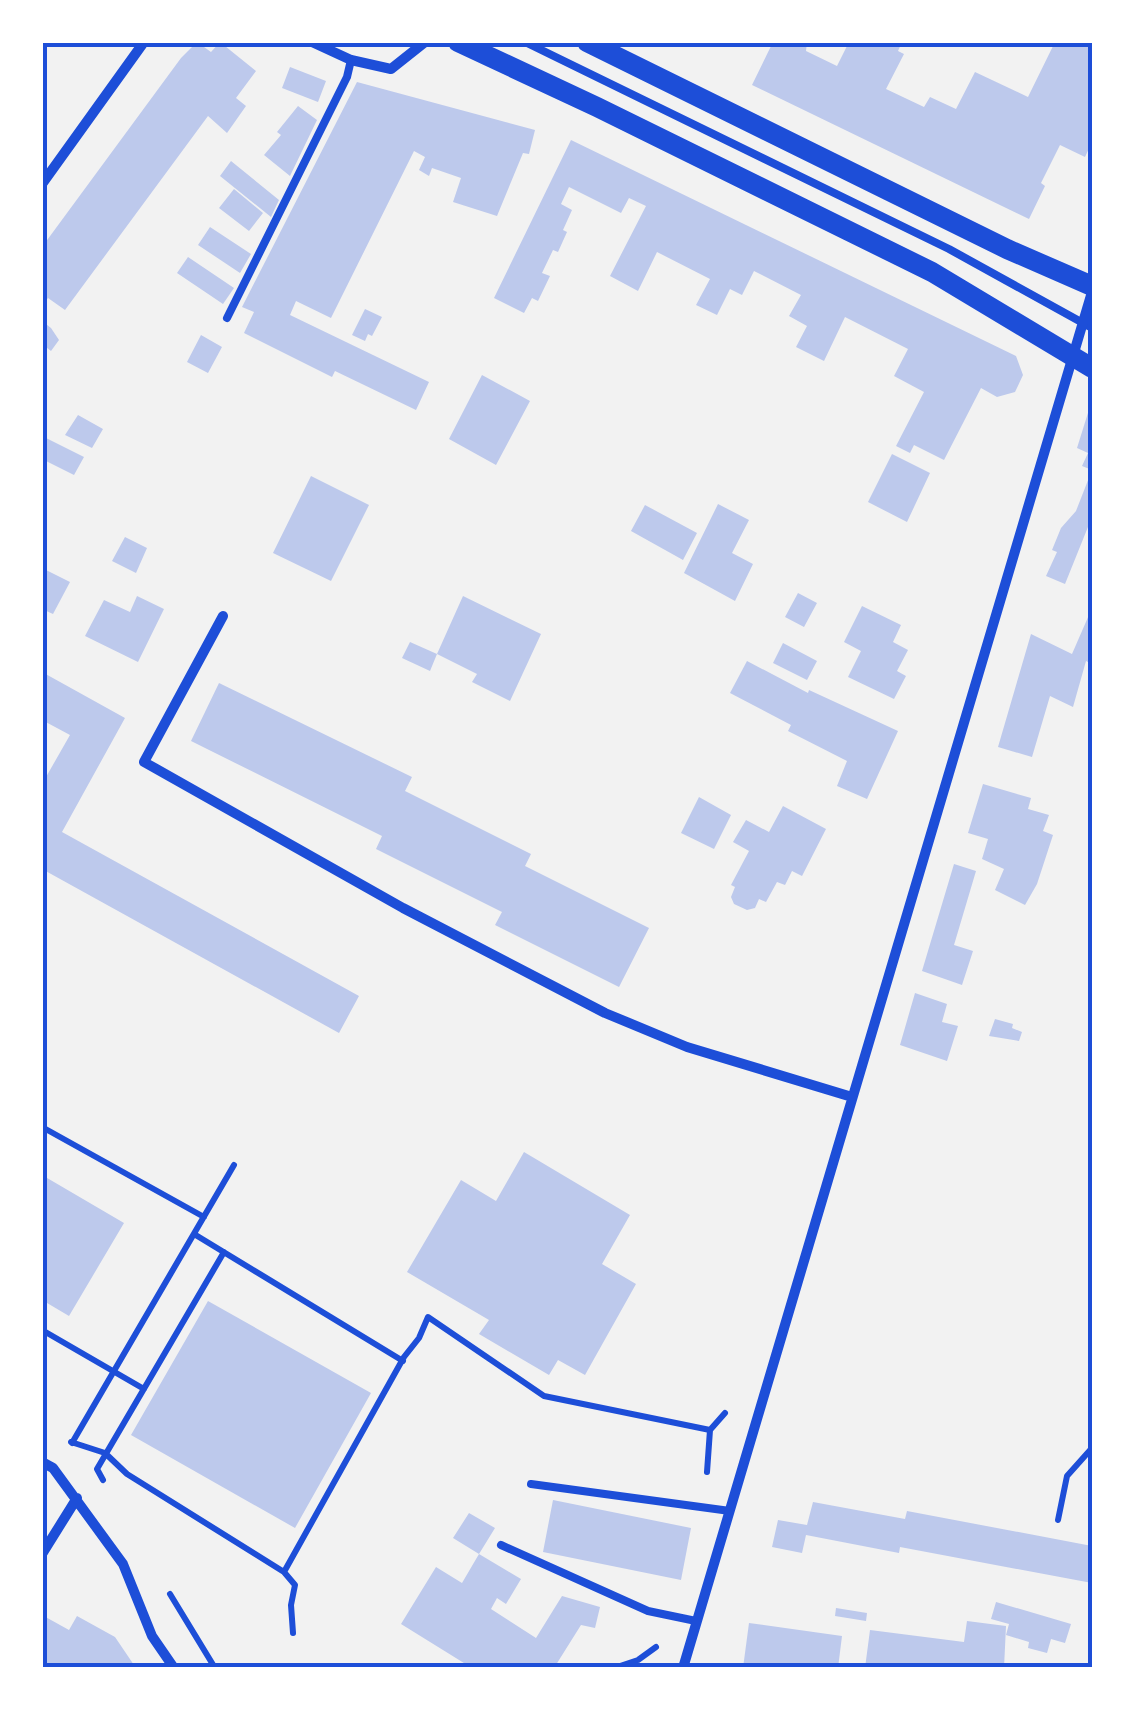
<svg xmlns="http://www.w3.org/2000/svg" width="1135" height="1710" font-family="'Source Sans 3',sans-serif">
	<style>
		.building { fill: #bdc9ec }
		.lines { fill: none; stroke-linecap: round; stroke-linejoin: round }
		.path { stroke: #1d4ed8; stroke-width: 6 }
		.service { stroke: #1d4ed8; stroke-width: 8 }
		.minor { stroke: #1d4ed8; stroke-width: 10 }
		.secondary { stroke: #1d4ed8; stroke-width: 20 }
		.neatline { fill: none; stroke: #1d4ed8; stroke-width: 4 }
	</style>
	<rect width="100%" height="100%" fill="#f2f2f2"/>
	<!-- building -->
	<path class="building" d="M197,42L211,52L220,42L256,71L236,98L246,106L227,133L208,116L65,310L48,298L42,306V247L181,58Z
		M773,42H807L806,51L837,66L849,42H902L898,51L904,54L886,89L924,107L930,97L956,109L975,72L1028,97L1055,42H1092V142L1085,157L1060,145L1041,183L1045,186L1029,219L752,85Z
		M290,67L326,81L318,102L282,88Z
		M357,82L535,130L529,154L523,153L497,216L453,202L461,178L432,168L429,176L419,170L425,157L414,151L331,318L296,301L290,315L429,382L416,410L335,371L332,377L244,333L254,312L242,307Z
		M298,106L317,120L290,176L264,155L281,135L277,132Z
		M571,140L1016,356L1023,375L1015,392L997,397L981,388L944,460L914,445L910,453L896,446L924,392L894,376L908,349L845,317L824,361L796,347L807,326L789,316L801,295L754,271L742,295L730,289L717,315L696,305L710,279L657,252L638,291L610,276L646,206L629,198L621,213L569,187L561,204L572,210L563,230L567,232L558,252L553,250L542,273L550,276L538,301L532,298L524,313L494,298Z
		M231,161L279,200L271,217L220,176Z
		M234,189L263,213L249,231L219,208Z
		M210,227L251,254L240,273L198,245Z
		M188,257L234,288L223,304L177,273Z
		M365,309L382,317L372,336L368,334L365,341L352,335Z
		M42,321L51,328L59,340L51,351L42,344Z
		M201,335L222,347L208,373L187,362Z
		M482,375L530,401L496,465L449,439Z
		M1092,400V517L1065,584L1046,576L1057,552L1052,550L1061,528L1076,511L1092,470L1082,466L1088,453L1077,448Z
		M78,415L103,429L92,448L65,435Z
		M42,436L84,457L74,475L42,459Z
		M892,454L930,473L907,522L868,502Z
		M311,476L369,505L331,581L273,553Z
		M718,504L749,520L732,553L753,564L735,601L684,573Z
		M645,505L697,533L683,560L631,531Z
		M125,537L147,548L136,573L112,561Z
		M42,568L70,582L53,614L42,609Z
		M798,593L817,603L804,627L785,617Z
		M137,596L164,609L138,662L85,636L104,600L130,612Z
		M463,596L541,634L510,701L472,682L477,674L437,654Z
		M862,606L901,625L893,642L908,650L897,671L906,676L894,699L848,677L861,651L844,642Z
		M1092,608V664L1086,661L1073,707L1050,696L1032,757L998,747L1031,634L1072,654Z
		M410,642L437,654L430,671L402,658Z
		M783,643L817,661L807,680L773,663Z
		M747,661L808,693L809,690L898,731L867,799L837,786L847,761L788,731L791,725L730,693Z
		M42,672L125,718L62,832L359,996L339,1033L42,869V784L70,735L42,720Z
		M219,683L412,777L405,791L531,854L525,866L649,928L619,987L495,925L502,912L376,849L382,836L191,741Z
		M983,784L1031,798L1028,809L1049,815L1043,831L1053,835L1037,884L1025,905L995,890L1004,869L982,859L988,839L968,833Z
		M699,797L731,815L714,849L681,833Z
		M783,806L826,829L802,876L792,871L785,885L777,882L766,902L759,899L755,908L747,910L734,904L731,897L735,887L731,885L749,851L733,842L746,820L769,832Z
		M954,864L976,871L954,945L973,951L962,985L922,971Z
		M915,993L947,1004L942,1022L958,1026L947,1061L900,1045Z
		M995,1019L1013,1024L1012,1028L1022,1032L1019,1041L989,1036Z
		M524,1152L630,1215L602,1264L636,1284L585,1375L558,1360L549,1375L479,1334L489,1320L407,1272L461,1180L496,1201Z
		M42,1175L124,1223L69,1316L42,1300Z
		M208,1301L371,1393L295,1528L131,1435Z
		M553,1500L691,1528L681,1580L543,1552Z
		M813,1502L905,1519L907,1511L1092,1546V1583L900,1547L899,1553L806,1535L802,1553L772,1547L778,1520L807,1525Z
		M469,1513L495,1528L479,1554L453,1538Z
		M479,1554L521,1579L506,1604L497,1598L491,1609L536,1638L562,1596L600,1607L595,1628L581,1625L554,1668H472L401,1624L436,1567L462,1583Z
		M996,1602L1071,1624L1065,1643L1051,1639L1047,1653L1028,1648L1029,1642L1006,1635L1009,1624L991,1619Z
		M836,1608L867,1613L866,1621L835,1616Z
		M42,1615L69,1630L77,1616L115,1637L136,1668H42Z
		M967,1621L1006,1626L1004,1668H865L870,1630L964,1642Z
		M749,1623L842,1636L838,1668H743Z"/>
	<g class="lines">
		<!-- path -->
		<path class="path" d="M42,1127L204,1217
			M194,1234L403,1361
			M42,1330L144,1389
			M71,1442L105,1453L127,1474L284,1572L404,1357L419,1338L428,1317L544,1396L710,1430L725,1413
			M72,1443L234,1165
			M707,1472L710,1430
			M103,1480L97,1469L224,1252
			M1058,1520L1067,1476L1092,1448
			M284,1572L295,1585L291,1605L293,1633
			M170,1594L215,1668
			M614,1668L638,1660L656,1647"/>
		<!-- service -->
		<path class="service" d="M525,42L949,249L1092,328
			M227,318L347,77L351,60
			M531,1484L730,1511
			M501,1545L648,1611L696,1621"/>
		<!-- minor -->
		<path class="minor" d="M312,42L351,60L391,69L425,42
			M42,184L144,42
			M223,616L144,762L403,908L605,1013L687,1047L852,1097
			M42,1462L53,1468L123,1564L152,1636L174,1668
			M42,1554L77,1498
			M683,1668L1092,292"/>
		<!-- secondary -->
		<path class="secondary" d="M458,42L597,107L932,272L1092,368
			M587,42L1007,249L1092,286"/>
	</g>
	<!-- border -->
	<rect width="1135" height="1710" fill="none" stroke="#ffffff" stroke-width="90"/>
	<rect x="45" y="45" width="1045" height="1620" class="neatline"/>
</svg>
